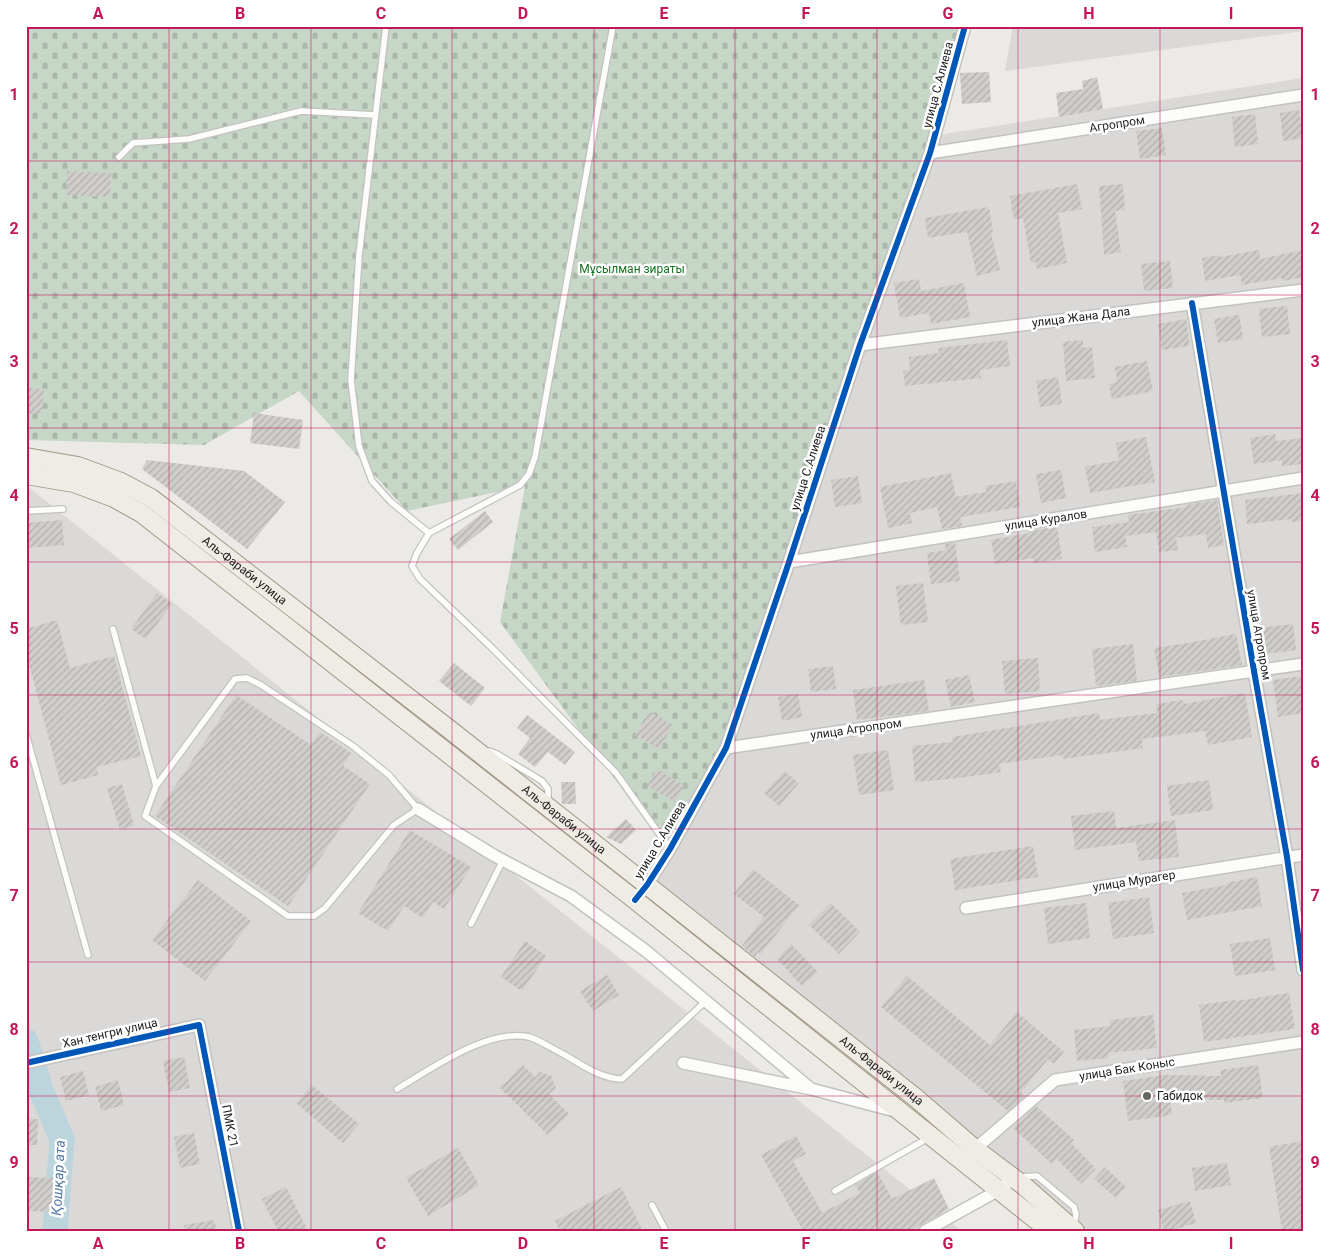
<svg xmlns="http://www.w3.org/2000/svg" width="1329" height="1257" font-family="Roboto,sans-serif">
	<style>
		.residential { fill: #dbd9d7 }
		.cemetery { fill: url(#cemetery-stones) }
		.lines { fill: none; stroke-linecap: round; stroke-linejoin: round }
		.river { stroke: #bcd4dc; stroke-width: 25 }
		.building { fill: url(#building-hatch) }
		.lane-casing { stroke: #c3c2c0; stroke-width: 8 }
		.street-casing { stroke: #c3c2c0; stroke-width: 14 }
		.primary-casing { stroke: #a09885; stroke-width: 20 }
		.lane { stroke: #fcfcfb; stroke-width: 5.5 }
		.street { stroke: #fcfcfb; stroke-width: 11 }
		.primary { stroke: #efece5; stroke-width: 18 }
		.cycleway-casing { stroke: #fff; stroke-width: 9 }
		.cycleway { stroke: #0057b8; stroke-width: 6 }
		.grid { fill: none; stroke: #c2185b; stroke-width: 1; stroke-opacity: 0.55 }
		.poi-dot { fill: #656563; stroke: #fff; stroke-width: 2 }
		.labels { text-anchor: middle; stroke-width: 5; stroke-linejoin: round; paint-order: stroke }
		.street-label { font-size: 12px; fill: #1d1d1d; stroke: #fff }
		.park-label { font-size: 12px; fill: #147221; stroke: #fff }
		.poi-label { font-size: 12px; fill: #1d1d1d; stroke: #fff; text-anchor: start }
		.water-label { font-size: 14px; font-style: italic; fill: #5277a5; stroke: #fff }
		.neatline { fill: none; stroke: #c2185b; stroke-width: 2 }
		.grid-label { font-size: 16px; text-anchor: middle; font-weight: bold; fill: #c2185b }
	</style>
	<defs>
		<pattern id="cemetery-stones" width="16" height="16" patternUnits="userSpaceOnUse" patternTransform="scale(1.25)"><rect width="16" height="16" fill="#c6d6c7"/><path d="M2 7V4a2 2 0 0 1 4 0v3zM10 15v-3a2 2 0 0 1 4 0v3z" fill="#aab7aa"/></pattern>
		<pattern id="building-hatch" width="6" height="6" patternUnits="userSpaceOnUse" patternTransform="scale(1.25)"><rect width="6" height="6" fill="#d0cecb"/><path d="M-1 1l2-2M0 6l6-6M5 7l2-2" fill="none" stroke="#b2b0ae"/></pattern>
	</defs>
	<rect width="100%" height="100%" fill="#eceae6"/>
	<!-- residential -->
	<path class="residential" d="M1013,26H1303V31L1005,71Z
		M1303,78V1231H1065L1017,1187L763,989L644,892L731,708L925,137Z
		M26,485L962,1231H26Z"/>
	<!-- cemetery -->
	<path class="cemetery" d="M26,26H965L930,153L726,748L671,856L500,622L525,486L407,511L299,391L204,445L26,440Z"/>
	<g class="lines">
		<!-- river -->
		<path class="river" d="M26,1041L41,1090L62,1139L55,1231"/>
	</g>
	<!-- building -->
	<path class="building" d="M989,72L991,102L962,104L960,73Z
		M1097,77L1103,109L1059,117L1056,93L1083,89L1082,81Z
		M1299,110L1303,138L1283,141L1280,113Z
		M1255,114L1258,144L1235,147L1232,117Z
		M1162,128L1166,155L1140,159L1136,131Z
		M67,171L111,173L110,197L66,195Z
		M1077,184L1082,209L1058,213L1067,263L1037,269L1036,262L1031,263L1023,218L1014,220L1010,196Z
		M1123,184L1125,210L1115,211L1121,252L1104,255L1099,186Z
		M989,207L993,232L991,233L1000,270L977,276L967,232L928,238L925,218Z
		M1259,250L1260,259L1303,250V277L1282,281V278L1242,285L1240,275L1205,281L1202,258L1220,255V257Z
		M1170,261L1173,288L1144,291L1141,264Z
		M919,279L921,291L964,283L970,317L931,324L929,313L900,318L894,283Z
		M1287,306L1290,334L1262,337L1259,309Z
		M1239,315L1243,339L1218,343L1214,319Z
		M1186,319L1190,346L1162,350L1158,324Z
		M1007,340L1010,366L980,370L981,378L905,386L903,371L910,370L909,357L939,353L938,348Z
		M1083,340V348L1092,347L1095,378L1066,381L1063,342Z
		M1147,361L1153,391L1112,399L1109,384L1117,382L1115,367Z
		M1058,377L1062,404L1040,407L1036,381Z
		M26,388L44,389L42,414L26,413Z
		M254,413L303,420L299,449L250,443Z
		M1275,434L1276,441L1303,438V464L1282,466V460L1254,464L1250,438Z
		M1146,437L1155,482L1090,493L1085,467L1119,460L1116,443Z
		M147,460L244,471L285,502L247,549L142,469Z
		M1061,470L1066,498L1041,503L1036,474Z
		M951,473L956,497L986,492L985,486L1016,481L1020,507L960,517L962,526L942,529L937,507L910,513L912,523L888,528L880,487Z
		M858,476L862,503L835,507L831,480Z
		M1303,493V520L1292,522L1291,519L1247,524L1245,500Z
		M1217,500L1224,545L1208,548L1206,534L1176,538L1178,550L1159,552L1156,532L1125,536L1127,547L1095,552L1092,527L1129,522L1128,515L1187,507V505Z
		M485,511L493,522L458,550L449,539Z
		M62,520L64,545L26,548V523Z
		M1057,527L1062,559L1033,563V558L995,564L991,540L1029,533V531Z
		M955,542L960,581L931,584L927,553L946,550L945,544Z
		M923,583L928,622L901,625L896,586Z
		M157,593L172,604L146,639L131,629Z
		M57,620L70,668L114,656L141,756L96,767L98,775L61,785L26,652V629Z
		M1293,624L1296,650L1260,655L1256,628Z
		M1236,634L1242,665L1159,677L1154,648L1188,643Z
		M1133,644L1137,681L1096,686L1092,649Z
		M1038,658L1040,691L1005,694L1002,661Z
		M454,663L485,688L471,706L439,681Z
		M833,666L836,689L811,692L808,669Z
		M969,675L975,702L951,707L945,680Z
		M1303,676V713L1278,717L1273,680Z
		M924,680L929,711L857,720L853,690Z
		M1245,693L1252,737L1208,745L1205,731L1142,739L1143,748L1063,759V755L999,764L1001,772L959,778L915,782L912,746L953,742L952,737L1099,713L1100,720L1157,713L1156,704L1183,700L1184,704Z
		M798,694L802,717L782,721L778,697Z
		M236,695L311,745L320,732L351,753L343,766L370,784L288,906L155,816Z
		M649,711L673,725L659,749L635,735Z
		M527,715L575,752L565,765L548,752L535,767L518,754L530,738L517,728Z
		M888,750L894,790L859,795L853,755Z
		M657,769L685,786L675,802L647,786Z
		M784,771L799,783L779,806L764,793Z
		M1209,780L1213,810L1171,816L1167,786Z
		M561,782H575L576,804H562Z
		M122,784L134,825L120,830L107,788Z
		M1114,811L1116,828L1175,820L1179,857L1139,861L1136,842L1075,850L1071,816Z
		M626,819L636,830L621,844L606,837Z
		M410,830L471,867L444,909L433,902L423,918L404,906L388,931L358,913Z
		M1033,846L1038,877L955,890L950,859Z
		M753,869L799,905L760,955L758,952L755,957L742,946L764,917L734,894Z
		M1257,877L1262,906L1187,920L1182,893L1226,885V883Z
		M198,880L251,921L205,981L152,940Z
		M1149,897L1154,933L1113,939L1108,903Z
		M831,903L860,932L839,954L809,925Z
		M1086,903L1090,938L1048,944L1044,908Z
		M1270,938L1275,970L1235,976L1230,944Z
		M525,941L546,956L522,991L501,977Z
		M791,944L818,972L802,986L777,959Z
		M607,975L619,995L593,1011L580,991Z
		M907,976L990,1045L1017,1012L1064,1052L1054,1064L1048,1059L1021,1092L1025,1096L1008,1111L881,1007Z
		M1289,993L1295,1029L1204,1042L1199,1005L1235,1000L1236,1001Z
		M1153,1015L1157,1048L1108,1053L1109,1058L1077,1061L1074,1030L1110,1026V1020Z
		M184,1057L190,1088L169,1092L163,1061Z
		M523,1065L535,1077L540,1072L551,1076L556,1088L549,1094L569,1114L548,1135L500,1088Z
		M1258,1065L1263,1098L1225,1103L1224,1100L1170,1099L1172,1115L1128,1121L1123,1081L1166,1075L1221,1076L1220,1070Z
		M83,1071L89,1095L66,1101L60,1077Z
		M118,1080L124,1105L101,1111L95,1087Z
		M312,1085L359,1124L343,1143L296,1103Z
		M1036,1106L1074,1140L1071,1143L1096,1169L1081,1184L1057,1159L1052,1164L1013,1128Z
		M26,1119H38L37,1145H26Z
		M194,1133L200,1164L180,1168L174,1137Z
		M796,1136L806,1154L793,1161L822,1213L860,1193L855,1185L877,1172L892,1199L934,1178L949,1209L910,1231H803L761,1155Z
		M1303,1141V1231H1282L1269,1147Z
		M458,1148L479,1185L428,1216L406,1178Z
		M1227,1163L1231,1185L1195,1191L1192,1168Z
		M1105,1167L1126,1187L1116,1198L1094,1179Z
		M26,1177L54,1178L53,1212L26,1211Z
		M286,1187L308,1231H278L262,1199Z
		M621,1187L643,1231H560L555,1221Z
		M1190,1201L1196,1223L1169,1231H1164L1158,1210Z
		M214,1220L217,1231H185L184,1225Z"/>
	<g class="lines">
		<!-- lane casing -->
		<g class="lane-casing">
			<path id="lane" d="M386,26L359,255L351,380L359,446L372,481L391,502L429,533
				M613,26L535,457L529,474L520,485L429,533L417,553L412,566L420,579L492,648L616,773L670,849
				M119,157L133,143L189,139L301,111L375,115
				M26,511L63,509
				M113,629L156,786
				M247,678L261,685L353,746L389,775L418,809L394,825L325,908L314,916H288L145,816L156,786L235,679Z
				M26,734L88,955
				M485,752L489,751L497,754L542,781L548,789V802
				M471,924L503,860
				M397,1089C431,1069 488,1028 529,1037C540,1040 552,1049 563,1054C581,1064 601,1079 622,1079L706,1001
				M1018,1177L1037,1176L1074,1207L1076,1214L1074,1225
				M835,1191L930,1137
				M652,1205L666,1231"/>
		</g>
		<!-- street casing -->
		<g class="street-casing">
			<path id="street" d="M930,153L1303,95
				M1192,303L1254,671L1287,857L1303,970
				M860,345L1303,290
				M789,562L1303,478
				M726,748L1303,664
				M418,809L495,856L571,896L646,951L811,1089
				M635,900L647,885L670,849L726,748L789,562L860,345L930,153L965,26
				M966,908L1303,855
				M26,1063L199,1025L239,1231
				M683,1063L811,1089L895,1111
				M975,1149L1055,1080L1303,1042
				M925,1231L999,1190L1013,1178"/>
		</g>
		<!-- primary casing -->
		<g class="primary-casing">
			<g id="primary">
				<path id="s1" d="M26,457L78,466L121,482L151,498L449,729L647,885L916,1098L975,1149L1023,1185L1075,1231"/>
				<path d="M26,475L74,483L114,498L141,513L635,900L1050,1231"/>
			</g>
		</g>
		<!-- lane -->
		<use href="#lane" class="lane"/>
		<!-- street -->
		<use href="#street" class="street"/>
		<!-- primary -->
		<use href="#primary" class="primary"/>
		<!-- cycleway casing -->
		<g class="cycleway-casing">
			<path id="cycleway" d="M1192,303L1254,671L1287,857L1303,970
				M635,900L647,885L670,849L726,748L789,562L860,345L930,153L965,26
				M26,1063L199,1025L239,1231"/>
		</g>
		<!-- cycleway -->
		<use href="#cycleway" class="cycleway"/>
	</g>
	<!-- grid -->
	<path class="grid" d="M169,26V1231M311,26V1231M452,26V1231M594,26V1231M735,26V1231M877,26V1231M1018,26V1231M1160,26V1231M26,161H1303M26,295H1303M26,428H1303M26,562H1303M26,695H1303M26,829H1303M26,962H1303M26,1096H1303"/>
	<!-- markers -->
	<circle class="poi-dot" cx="1147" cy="1096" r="5"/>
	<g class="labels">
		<!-- street labels -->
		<g class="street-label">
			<text transform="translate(938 85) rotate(-75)" y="4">улица С.Алиева</text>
			<text transform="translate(1117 124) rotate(-9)" y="4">Агропром</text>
			<text transform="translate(1081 317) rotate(-7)" y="4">улица Жана Дала</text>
			<text transform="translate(808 468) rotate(-72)" y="4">улица С.Алиева</text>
			<text transform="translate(1046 520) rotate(-9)" y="4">улица Куралов</text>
			<text dy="4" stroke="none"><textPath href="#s1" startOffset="251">Аль-Фараби улица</textPath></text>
			<text transform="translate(1259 635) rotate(80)" y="4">улица Агропром</text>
			<text transform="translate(856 729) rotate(-8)" y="4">улица Агропром</text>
			<text dy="4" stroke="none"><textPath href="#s1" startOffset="656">Аль-Фараби улица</textPath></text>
			<text transform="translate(660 840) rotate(-59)" y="4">улица С.Алиева</text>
			<text transform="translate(1134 881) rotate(-9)" y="4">улица Мурагер</text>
			<text transform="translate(110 1033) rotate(-13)" y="4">Хан тенгри улица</text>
			<text transform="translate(1127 1069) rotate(-9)" y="4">улица Бак Коныс</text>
			<text dy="4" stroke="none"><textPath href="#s1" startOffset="1061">Аль-Фараби улица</textPath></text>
			<text transform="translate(230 1126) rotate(79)" y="4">ПМК 21</text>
		</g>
		<!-- park labels -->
		<g class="park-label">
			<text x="632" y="273">Мұсылман зираты</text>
		</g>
		<!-- poi labels -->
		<g class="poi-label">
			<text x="1157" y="1100">Габидок</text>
		</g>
		<!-- water labels -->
		<g class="water-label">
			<text transform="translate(58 1178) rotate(-87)" y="5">Қошқар ата</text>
		</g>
	</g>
	<!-- border -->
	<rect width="1329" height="1257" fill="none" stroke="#ffffff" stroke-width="55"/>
	<rect x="28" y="28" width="1274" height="1202" class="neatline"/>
	<g class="grid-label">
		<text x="98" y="19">A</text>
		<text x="240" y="19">B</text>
		<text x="381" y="19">C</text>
		<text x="523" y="19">D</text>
		<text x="664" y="19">E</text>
		<text x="806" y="19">F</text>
		<text x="948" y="19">G</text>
		<text x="1089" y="19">H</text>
		<text x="1231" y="19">I</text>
		<text x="14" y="100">1</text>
		<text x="1315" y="100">1</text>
		<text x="14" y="234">2</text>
		<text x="1315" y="234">2</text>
		<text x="14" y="367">3</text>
		<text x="1315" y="367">3</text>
		<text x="14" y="501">4</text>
		<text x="1315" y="501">4</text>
		<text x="14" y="634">5</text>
		<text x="1315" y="634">5</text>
		<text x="14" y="768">6</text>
		<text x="1315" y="768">6</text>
		<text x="14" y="901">7</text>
		<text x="1315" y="901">7</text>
		<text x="14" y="1035">8</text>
		<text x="1315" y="1035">8</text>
		<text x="14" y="1168">9</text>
		<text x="1315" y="1168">9</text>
		<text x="98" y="1249">A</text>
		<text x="240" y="1249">B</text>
		<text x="381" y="1249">C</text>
		<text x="523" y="1249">D</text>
		<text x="664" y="1249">E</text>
		<text x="806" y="1249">F</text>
		<text x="948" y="1249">G</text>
		<text x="1089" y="1249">H</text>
		<text x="1231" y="1249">I</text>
	</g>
</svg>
